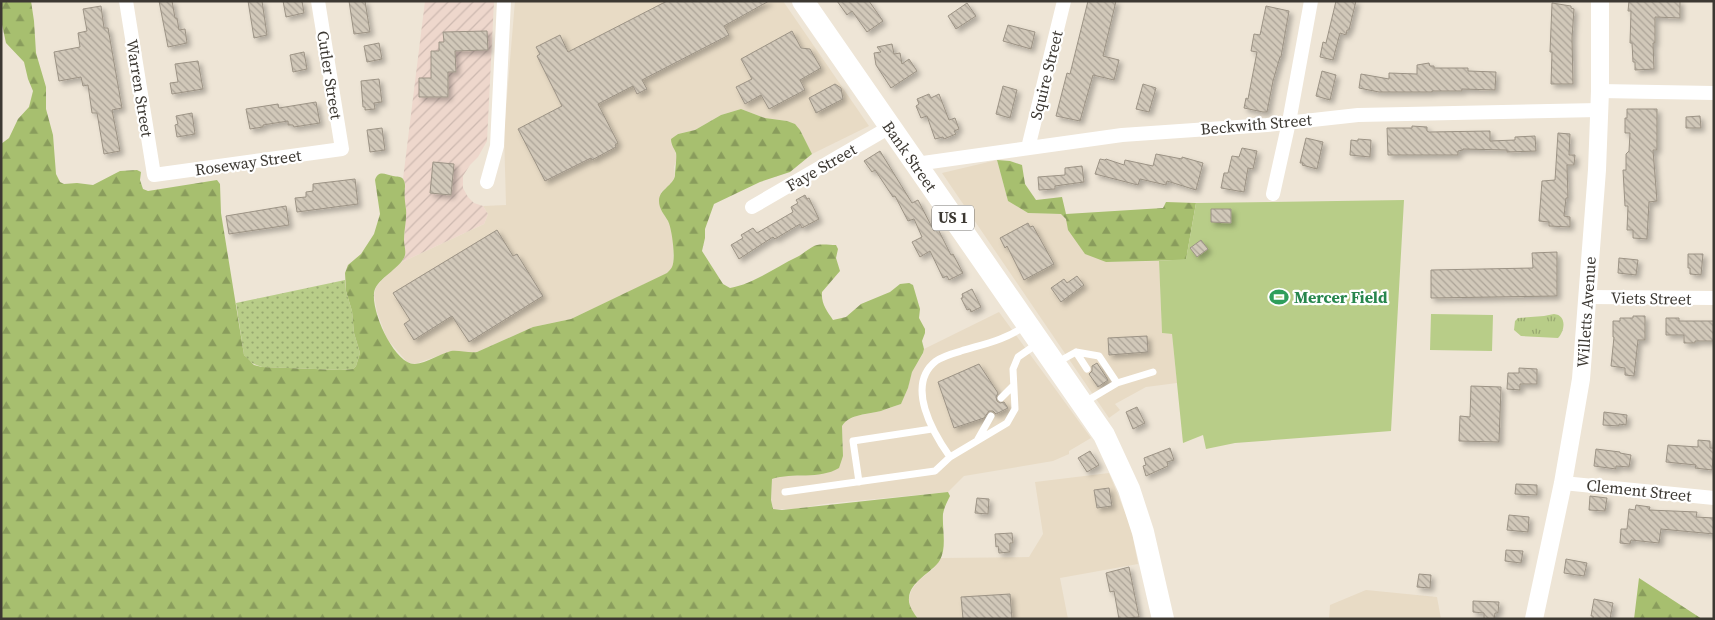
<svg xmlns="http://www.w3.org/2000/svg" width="1715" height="620" font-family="'Source Serif 4',serif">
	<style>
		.built { fill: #e8dbc5 }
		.industrial { fill: url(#industrial-furrows) }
		.grass { fill: url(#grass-dots) }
		.forest { fill: url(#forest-firs) }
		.park { fill: url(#park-tufts) }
		.pitch { fill: #b8cd88 }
		.building { fill: url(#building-back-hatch); stroke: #9c9385; filter: url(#shadow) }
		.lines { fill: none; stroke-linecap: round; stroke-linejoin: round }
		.service { stroke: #fff; stroke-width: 7 }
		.minor { stroke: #fff; stroke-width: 14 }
		.tertiary { stroke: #fff; stroke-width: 18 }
		.primary { stroke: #fff; stroke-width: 22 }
		.labels { text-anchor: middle; stroke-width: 4.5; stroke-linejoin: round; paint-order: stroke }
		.shield { fill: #fff; stroke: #767470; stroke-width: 1 }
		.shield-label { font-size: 15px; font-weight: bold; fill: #3c3832 }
		.street-label { font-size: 16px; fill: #3c3832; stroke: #fff }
		.leisure-label { font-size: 16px; font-weight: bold; fill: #27864d; stroke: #fff; text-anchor: start }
	</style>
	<defs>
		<pattern id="industrial-furrows" width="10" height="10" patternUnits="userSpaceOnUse" patternTransform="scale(1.25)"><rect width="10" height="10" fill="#eed7cc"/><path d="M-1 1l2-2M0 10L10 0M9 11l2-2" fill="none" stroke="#cdb9b0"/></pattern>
		<pattern id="grass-dots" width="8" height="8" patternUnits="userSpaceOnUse" patternTransform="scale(1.25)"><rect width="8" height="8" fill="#b8cd88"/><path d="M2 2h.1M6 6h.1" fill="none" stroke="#97a770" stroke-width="1.8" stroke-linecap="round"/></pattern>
		<pattern id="forest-firs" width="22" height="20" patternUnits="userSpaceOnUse" patternTransform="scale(1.25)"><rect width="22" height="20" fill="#a7bf6f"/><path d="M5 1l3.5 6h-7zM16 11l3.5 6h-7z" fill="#899c5c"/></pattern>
		<pattern id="park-tufts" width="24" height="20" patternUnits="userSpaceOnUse" patternTransform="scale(1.25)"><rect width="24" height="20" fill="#b8cd88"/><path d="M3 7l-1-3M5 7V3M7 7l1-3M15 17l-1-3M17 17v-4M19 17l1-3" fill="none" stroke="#97a770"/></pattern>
		<pattern id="building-back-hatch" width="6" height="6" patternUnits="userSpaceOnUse" patternTransform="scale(1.25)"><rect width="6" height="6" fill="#d1c8b9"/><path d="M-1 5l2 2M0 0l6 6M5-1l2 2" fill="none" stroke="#aba397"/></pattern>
		<filter id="shadow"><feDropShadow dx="3.5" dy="3.5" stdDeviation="2.5" flood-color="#0004"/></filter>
	</defs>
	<rect width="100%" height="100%" fill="#eee5d6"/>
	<!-- built -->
	<path class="built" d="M515,1H783L869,126L812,154L800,130L787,121L765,118L741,109L721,115L695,130L677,134L671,143L675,151L677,159L674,167L675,176L671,184L661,192L660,208L669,223L673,240V266L668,273L571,319L533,327L477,352L469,353L452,351L415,364L407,362L387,339L377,312L374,295L376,287L394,267L402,262L484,224L488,214L483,206L506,205L504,132Z
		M997,160L1008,201L1028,213L1065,214L1106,262L1159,261L1162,333L1172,334L1177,383L1146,387L1115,404L1120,410L1109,418L942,173Z
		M999,312L1091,438L1069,451V454L1053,461L964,476L948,492L824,504L795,509H773L771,500L772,479L780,476L811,475L835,470L843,456L842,426L844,422L856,416L881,411L901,404L908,388L912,371L923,354L924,349Z
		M1109,473L1131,527L1138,564L1060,578L1068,619H918L910,607L909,599L911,591L918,581L934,568L941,558L1029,557L1043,534L1035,482Z
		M1366,590L1437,597L1441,619H1329L1330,605Z"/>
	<!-- industrial -->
	<path class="industrial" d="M425,1H494L487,141L478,157L470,165L463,176V188L468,197L474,203L483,206L488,214L484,224L402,262L405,254L404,241L406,209L404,200L405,183L403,179Z"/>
	<!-- grass -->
	<path class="grass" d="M345,280L346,291L352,311L354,333L360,353L356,366L353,369L341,370L262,367C254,365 249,362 244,355L236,303Z"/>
	<!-- forest -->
	<path class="forest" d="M1,1H31L34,21L36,53L46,87V109L53,135L56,174L60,182L64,184L77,183L93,185L120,171L137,170L141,172L140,180L143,189L148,191L217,180L220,184L221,213L244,355L254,365L262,367L341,370L353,369L356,366L360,353L354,333L352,311L346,291L345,273L348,265L361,254L374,234L380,214L375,180C378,170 385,174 393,176C397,177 401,176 403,179C405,182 405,184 405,187C404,195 405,202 406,209C407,219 404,230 404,240C404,245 406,250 405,255C402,267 381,276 375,289C368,306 394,365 415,364C427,363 439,354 451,351C459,350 468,353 477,352L533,327L571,319L667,273C669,271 671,269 672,267C676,259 672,229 668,221C664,214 659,209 659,201C659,189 672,187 675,176C675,171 677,157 676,153C674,148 671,145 671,139L678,134L695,130L721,115L741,109L765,118L787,121L795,124L800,130L812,154L790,172L760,182L714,204L705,229V238L702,251L723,284L730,288C755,283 774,268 797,257C803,254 810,247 817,245C823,244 830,245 836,245L838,249L836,258L840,271L822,292C821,304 827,311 833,320L846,317L861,304L890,292L900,284L909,283L913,285L920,309L919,318L925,329V333L922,341L924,349L923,353L912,372L908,388L901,404C894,406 887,409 881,411C869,414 849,414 842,426L843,456L839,468C819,480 793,472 772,479L771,500L773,509L782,510L948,492L950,496C947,502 944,508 943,514C942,528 947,547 940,560C932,573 910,581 909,598C908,606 914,613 918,619H1V144L9,138L18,119L29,107L33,91L28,79L24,62L6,43L1,20Z
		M997,160L1010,161L1022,165L1025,184L1036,200L1062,197L1066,214L1163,208L1166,202L1196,203L1186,260L1106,262L1085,254L1068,230L1066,219L1061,214L1028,213L1008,201Z
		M1639,578L1702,619H1634Z"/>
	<!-- park -->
	<path class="park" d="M1554,314C1567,315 1565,331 1558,338L1521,336L1514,330L1515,321L1518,318L1544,316Z"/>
	<!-- pitch -->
	<path class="pitch" d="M1404,200L1391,431L1235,443L1206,449L1203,435L1183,443L1172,334L1162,333L1159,261L1186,259L1196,203Z
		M1431,314L1493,315L1492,351L1430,350Z"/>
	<!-- building -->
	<path class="building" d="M159,1H172L175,18H177L179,30L185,29L187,43L168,47Z
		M248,1H262L267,35L254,38Z
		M283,1H302L304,13L286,17Z
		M349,1H365L370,32L354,34Z
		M667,1H769L724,26L729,35L642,80L647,89L637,94L633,86L598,104L618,143L615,145L616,147L592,160L591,158L545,181L518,129L562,106L537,56L540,54L536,47L560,35L568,52Z
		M837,1H869L883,21L867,32L852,11L847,15Z
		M1088,1H1116L1103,56L1119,60L1114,80L1093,75L1080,121L1056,116L1067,73L1070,74Z
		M1336,1H1356L1349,30H1347L1346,35L1340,33L1333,60L1320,57L1323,42L1326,43Z
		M1629,1H1680V18L1655,17V43H1653L1654,69L1635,70V62H1633L1632,43H1630L1631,11H1628Z
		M967,3L976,16L956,29L948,16Z
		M1552,3L1571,6V8L1574,9L1572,38L1573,84H1551L1552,52H1550Z
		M101,6L104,28H108L122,108L112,110L120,151L104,154L97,113H92L88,85L83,86L81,77L59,81L54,52L80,47L78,33L87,31L83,9Z
		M1266,6L1289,11L1281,57H1280L1273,81L1267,112H1263L1244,108L1246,98L1248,99L1257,52L1251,51L1254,34L1260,35Z
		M1008,25L1035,32L1031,49L1003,41Z
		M487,31L488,50L455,51L456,72H448V97H419V78H431V51H439V42H444L443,32Z
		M792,31L801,48L810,49L821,68L800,80L805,90L769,109L761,95L745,104L736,87L752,79L741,59Z
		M379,43L382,59L367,62L364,46Z
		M892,44L894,54L900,53L902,64L909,59L917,71L891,88L876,65L874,53L881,52L877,47Z
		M304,52L307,69L293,72L290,55Z
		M198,61L203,89L172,94L170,83L178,82L175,64Z
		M1429,63L1430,66H1434V68H1468V71L1496,72L1495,90L1462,89V91H1432V92H1379L1359,88L1361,74L1389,79V73L1417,74V65Z
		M1322,71L1336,75L1330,100L1316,96Z
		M379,79L382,102L374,103L375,109L365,110V107H363L361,81Z
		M835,84L841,88L843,99L816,113L809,98Z
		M1143,84L1156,88L1149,112L1136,109Z
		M1003,86L1017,90L1010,118L996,114Z
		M929,94L931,98L939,94L949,120L955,118L959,129L954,131L956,134L944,139L943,137L935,139L927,116L921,118L916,106L919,104L917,99Z
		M316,102L320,123L294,127L293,125H288V121L263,125V127L250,129L246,109L278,104L279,108Z
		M1627,109H1657V150H1653L1657,201L1649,202L1647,239L1633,238V230H1627L1628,206H1625L1623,170H1626V154L1629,151L1630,133H1625V118H1627Z
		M192,113L195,134L177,137L175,125L178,124L176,116Z
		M1700,116L1701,128H1686V117Z
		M1412,126L1427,127V131L1429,132L1490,131V141L1515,140V137L1535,136L1536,151L1507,152V150L1463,149V150L1458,151V155H1388L1387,128H1412Z
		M382,128L385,150L370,152L367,130Z
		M1558,133L1570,134L1569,155H1575L1574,165H1567L1568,198H1566L1564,216L1570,217V227L1549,226V222L1539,221L1542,181L1555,180Z
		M1306,138L1323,142L1317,169L1302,165L1303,163H1300Z
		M1358,139L1371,140L1370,157L1350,155L1351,140L1358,141Z
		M1242,148L1257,151L1253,169L1248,168L1244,192L1221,188L1224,173H1228L1232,156L1239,157Z
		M880,151L912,203L918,200L934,231L938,229L951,255L953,254L963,273L949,280L947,276L943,278L930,251L920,257L912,242L922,237L914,219L908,221L895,196L893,197L875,170L872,172L864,161Z
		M1156,154L1182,159V157L1203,163L1196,190L1167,181L1166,185L1140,179L1138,185L1095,174L1100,159L1105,160L1106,159L1124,165L1125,160L1153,166Z
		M433,162L454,164L451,195L430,193Z
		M1082,166L1084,182L1055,186V189L1039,190L1038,177L1065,175V168Z
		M355,179L358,204L297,212L295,198L306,197V192L313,191V184Z
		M805,195L807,199L809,198L819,219L802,228L800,224L775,239L773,237L739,259L731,245L743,238L741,235L753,228L757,233L793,212L791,207L798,203L796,200Z
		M286,206L289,225L229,234L226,216Z
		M1211,209H1231V223L1211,222Z
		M1028,223L1030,227L1033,226L1054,264L1024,280L1007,246L1005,248L1000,238Z
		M497,230L513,256L517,254L543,296L469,342L452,316L414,340L404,324L410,320L393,293Z
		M1201,240L1208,249L1197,257L1190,248Z
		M1557,252V296L1431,298V270L1533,268L1532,253Z
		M1688,254H1703L1701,275L1690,274V268H1688Z
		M1619,258L1638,260L1636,275L1618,273Z
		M1077,276L1084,285L1061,302L1051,288L1064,279L1067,283Z
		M972,289L981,307L971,312L970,309L967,310L961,298H963L962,294Z
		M1633,316H1645V340H1638L1634,376L1625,375V368L1611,366L1614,337H1613V321H1620V318H1633Z
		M1666,318H1679V321H1714V341H1695V343H1684V335H1666Z
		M1147,336L1148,352L1109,355L1108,338Z
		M1097,363L1108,380L1098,387L1089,374L1092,371V366Z
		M979,364L998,393L996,397L997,401L1000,403L1004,402L1008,408L996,414L993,411H989L984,418L954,428L938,382Z
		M1519,368L1537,369V384H1520V390L1507,389L1508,373H1519Z
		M1471,386L1501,387L1499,442L1459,441L1460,416L1470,417Z
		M1137,407L1145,423L1133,429L1126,412Z
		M1604,412L1627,415L1626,425L1619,424V426L1603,425Z
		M1698,440L1710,441V448H1714L1712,470L1695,468L1696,465L1666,462L1668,445L1698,447Z
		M1170,448L1174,460L1167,462L1168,466L1146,476L1143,466L1146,465L1144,458Z
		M1596,449L1620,452V453L1631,455L1629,467L1616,466V469L1594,466Z
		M1090,451L1099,465L1087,472L1078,458Z
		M1516,484L1537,485V495L1515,494Z
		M1109,488L1112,506L1097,508L1094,490Z
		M1590,496L1607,498L1605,511L1589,510Z
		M977,498L989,499L988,514L975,513Z
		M1636,505L1650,507L1649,510L1697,512L1696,517L1714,518V534L1661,529L1659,543L1631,540L1630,544L1620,543L1621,529H1627L1629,509L1635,510Z
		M1509,515L1529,517L1528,532L1507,530Z
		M1012,533L1013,543H1010V552L999,553L998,546L996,547L995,534Z
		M1506,550L1523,551L1521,563L1505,561Z
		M1566,559L1587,563L1584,576L1564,573Z
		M1129,567L1139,617L1119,619L1114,591L1110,592L1106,573Z
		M1419,574L1431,575L1430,588L1417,587Z
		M1010,594L1012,619H963L961,597Z
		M1594,599L1613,603L1610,619H1593V616H1591Z
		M1473,601L1499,602L1498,613H1495L1494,619H1484V613L1473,612Z"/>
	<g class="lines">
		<!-- service -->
		<path class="service" d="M1025,326C1005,340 984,344 961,351C954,353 943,356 936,361C905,385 933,433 950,457L1007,423L1015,409L1013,369L1018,357L1037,344
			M1076,352L1087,369
			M1058,362L1076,352L1099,356L1117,383L1085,402
			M1117,383L1153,372
			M1001,398L1013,386
			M978,439L991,416
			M859,482L853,441L932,429
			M785,492L935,471L950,457"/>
		<!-- minor -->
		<path class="minor" d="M126,1L154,175L342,149L318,1
			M1600,91L1714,93
			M1028,148L1064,1
			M916,164L1122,135L1267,125L1358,115L1599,110
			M487,182L497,146L504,1
			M1273,194L1289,122L1311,1
			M752,207L890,127
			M1588,297L1714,298
			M1563,483L1714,498"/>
		<!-- tertiary -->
		<path class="tertiary" d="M1534,619L1563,483L1581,379L1597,170L1600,91V1"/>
		<!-- primary -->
		<path class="primary" d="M803,1L1104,435L1129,489L1143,532L1163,619"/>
	</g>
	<!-- icons -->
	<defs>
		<g id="stadium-bare" transform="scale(1.5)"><path d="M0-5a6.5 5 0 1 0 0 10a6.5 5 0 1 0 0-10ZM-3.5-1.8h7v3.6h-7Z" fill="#2e9e5b" stroke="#fff" stroke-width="2.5" paint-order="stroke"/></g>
	</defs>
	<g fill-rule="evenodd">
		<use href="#stadium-bare" x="1279" y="297"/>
	</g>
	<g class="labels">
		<!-- shield labels -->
		<rect class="shield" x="932" y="205.5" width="42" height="25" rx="4"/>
		<g class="shield-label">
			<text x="953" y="223">US 1</text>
		</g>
		<!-- street labels -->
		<g class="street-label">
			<text transform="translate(330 75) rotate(81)" y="6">Cutler Street</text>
			<text transform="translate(1046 75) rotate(-76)" y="6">Squire Street</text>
			<text transform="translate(140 88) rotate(81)" y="6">Warren Street</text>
			<text transform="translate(1256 124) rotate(-5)" y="6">Beckwith Street</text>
			<text transform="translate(910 156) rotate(55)" y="6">Bank Street</text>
			<text transform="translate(248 162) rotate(-8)" y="6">Roseway Street</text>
			<text transform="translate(821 167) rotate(-30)" y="6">Faye Street</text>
			<text transform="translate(1651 298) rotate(1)" y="6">Viets Street</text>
			<text transform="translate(1586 312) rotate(-86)" y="6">Willetts Avenue</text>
			<text transform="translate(1639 490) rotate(6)" y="6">Clement Street</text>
		</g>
		<!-- leisure labels -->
		<g class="leisure-label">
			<text x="1294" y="303">Mercer Field</text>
		</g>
	</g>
	<!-- border -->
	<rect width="1715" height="620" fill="none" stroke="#3c3832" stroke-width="5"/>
</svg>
